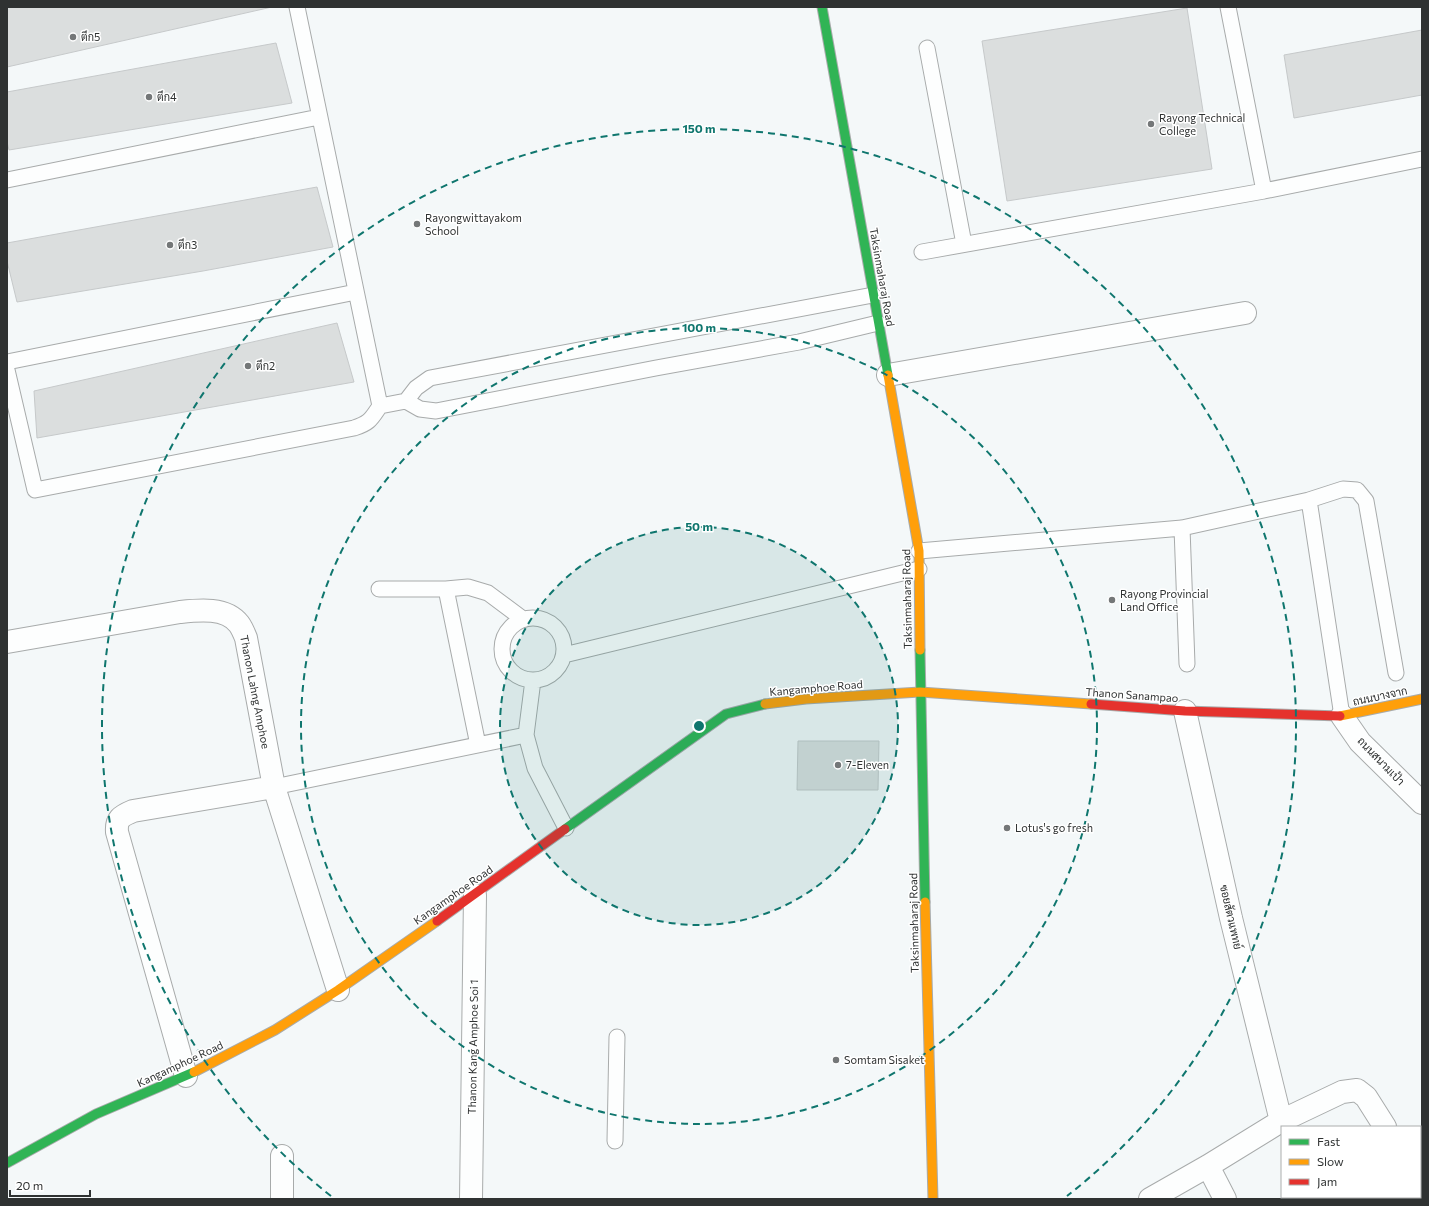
<svg xmlns="http://www.w3.org/2000/svg" width="1429" height="1206" font-family="Commissioner,Sarabun,sans-serif">
	<style>
		.building { fill: #dbdede; stroke: #c6c9ca }
		.lines { fill: none; stroke-linecap: round; stroke-linejoin: round }
		.lane-casing { stroke: #a8abab; stroke-width: 17 }
		.street-casing { stroke: #a8abab; stroke-width: 24 }
		.fast-casing { stroke: #a8abab; stroke-width: 11 }
		.slow-casing { stroke: #a8abab; stroke-width: 11 }
		.jam-casing { stroke: #a8abab; stroke-width: 11 }
		.lane { stroke: #fdfefe; stroke-width: 15 }
		.street { stroke: #fdfefe; stroke-width: 22 }
		.fast { stroke: #30b455; stroke-width: 9 }
		.slow { stroke: #ff9f0a; stroke-width: 9 }
		.jam { stroke: #e5322d; stroke-width: 9 }
		.ring { fill: none; stroke: #0f766e; stroke-width: 2; stroke-dasharray: 7 5 }
		.poi-dot { fill: #747778; stroke: #fff; stroke-width: 1.5 }
		.labels { text-anchor: middle; stroke-width: 3; stroke-linejoin: round; paint-order: stroke }
		.poi-label { font-size: 11px; fill: #2f3232; stroke: #fff; text-anchor: start }
		.street-label { font-size: 11px; fill: #2f3232; stroke: #fff }
		.centre { fill: #0f766e; stroke: #fff; stroke-width: 2 }
		.ring-label { font-size: 12px; text-anchor: middle; font-weight: bold; fill: #0f766e; stroke: #fff; stroke-width: 3; stroke-linejoin: round; paint-order: stroke }
	</style>
	<rect width="100%" height="100%" fill="#f4f8f9"/>
	<!-- building -->
	<path class="building" d="M7,7H272L7,67Z
		M1187,8L1212,169L1007,201L982,41Z
		M1422,30V95L1294,118L1284,55Z
		M276,43L292,103L9,150L7,142V92Z
		M317,187L333,247L203,271L17,302L7,261V243Z
		M337,323L354,382L37,438L34,391Z
		M798,741H879L878,790H797Z"/>
	<g class="lines">
		<!-- lane casing -->
		<g class="lane-casing">
			<path id="lane" d="M297,7L380,406
				M1228,7L1264,191
				M927,48L964,244
				M7,180L319,117
				M922,252L1264,191L1422,159
				M7,362L356,292
				M7,370L35,490L354,428C370,423 371,419 380,406L406,401L420,409L436,411L656,368L799,342L878,323
				M406,401L416,388L430,378L873,295
				M1309,500L1343,489L1357,490L1366,501L1396,673
				M1182,528L1187,664
				M919,551L1182,528L1309,500L1342,716
				M379,589H446L468,587L488,593L523,619
				M446,589L478,745
				M502 649a31 31 0 1 1 62 0a31 31 0 1 1-62 0Z
				M564,655L919,569
				M533,680L526,735L535,768L566,828
				M274,787L526,735
				M615,1141L617,1037"/>
		</g>
		<!-- street casing -->
		<g class="street-casing">
			<path id="street" d="M888,375L1245,313
				M7,642L180,612C199,610 226,607 239,624C242,628 244,633 246,638L274,787L338,990
				M1185,711L1231,918L1281,1121
				M1342,716L1360,742L1422,803
				M186,1076L117,832C116,819 121,816 133,811L274,787
				M282,1156V1199
				M1208,1166L1225,1199
				M1420,1183L1422,1187
				M471,1199L475,895
				M1150,1199L1208,1166L1281,1121L1342,1092L1357,1090L1366,1097L1385,1127"/>
		</g>
		<!-- fast casing -->
		<g class="fast-casing">
			<path id="fast" d="M822,7L888,375
				M920,650L925,902
				M565,829L726,714L765,704
				M7,1163L96,1114L194,1072"/>
		</g>
		<!-- slow casing -->
		<g class="slow-casing">
			<path id="slow" d="M888,375L919,551L920,650
				M765,704L806,699L920,692L1091,704
				M1340,716L1422,699
				M925,902L933,1199
				M194,1072L275,1030L338,990L437,921"/>
		</g>
		<!-- jam casing -->
		<g class="jam-casing">
			<path id="jam" d="M1091,704L1185,711L1340,716
				M437,921L565,829"/>
		</g>
		<!-- lane -->
		<use href="#lane" class="lane"/>
		<!-- street -->
		<use href="#street" class="street"/>
		<!-- fast -->
		<use href="#fast" class="fast"/>
		<!-- slow -->
		<use href="#slow" class="slow"/>
		<!-- jam -->
		<use href="#jam" class="jam"/>
	</g>
	<!-- distance rings -->
	<circle cx="699" cy="726" r="199" fill="#0f766e" fill-opacity=".12"/>
	<g class="ring">
		<circle cx="699" cy="726" r="199"/>
		<circle cx="699" cy="726" r="398"/>
		<path d="M331 1196A597 597 0 1 1 1067 1196"/>
	</g>
	<!-- markers -->
	<g class="poi-dot">
		<circle cx="73" cy="37" r="4"/>
		<circle cx="149" cy="97" r="4"/>
		<circle cx="1151" cy="124" r="4"/>
		<circle cx="417" cy="224" r="4"/>
		<circle cx="170" cy="245" r="4"/>
		<circle cx="248" cy="366" r="4"/>
		<circle cx="1112" cy="600" r="4"/>
		<circle cx="838" cy="765" r="4"/>
		<circle cx="1007" cy="828" r="4"/>
		<circle cx="836" cy="1060" r="4"/>
	</g>
	<g class="labels">
		<!-- poi labels -->
		<g class="poi-label">
			<text x="81" y="41">ตึก5</text>
			<text x="157" y="101">ตึก4</text>
			<text x="1159" y="122">Rayong Technical<tspan x="1159" dy="13">College</tspan></text>
			<text x="425" y="222">Rayongwittayakom<tspan x="425" dy="13">School</tspan></text>
			<text x="178" y="249">ตึก3</text>
			<text x="256" y="370">ตึก2</text>
			<text x="1120" y="598">Rayong Provincial<tspan x="1120" dy="13">Land Office</tspan></text>
			<text x="846" y="769">7-Eleven</text>
			<text x="1015" y="832">Lotus's go fresh</text>
			<text x="844" y="1064">Somtam Sisaket</text>
		</g>
		<!-- street labels -->
		<g class="street-label">
			<text transform="translate(882 277) rotate(80)" y="4">Taksinmaharaj Road</text>
			<text transform="translate(907 599) rotate(-91)" y="4">Taksinmaharaj Road</text>
			<text transform="translate(816 688) rotate(-5)" y="4">Kangamphoe Road</text>
			<text transform="translate(255 692) rotate(79)" y="4">Thanon Lahng Amphoe</text>
			<text transform="translate(1132 695) rotate(4)" y="4">Thanon Sanampao</text>
			<text transform="translate(1380 696) rotate(-12)" y="4">ถนนบางจาก</text>
			<text transform="translate(1381 761) rotate(46)" y="4">ถนนสนามเป้า</text>
			<text transform="translate(453 895) rotate(-35)" y="4">Kangamphoe Road</text>
			<text transform="translate(1231 917) rotate(77)" y="4">ซอยสัตวแพทย์</text>
			<text transform="translate(914 923) rotate(-91)" y="4">Taksinmaharaj Road</text>
			<text transform="translate(473 1047) rotate(-89)" y="4">Thanon Kang Amphoe Soi 1</text>
			<text transform="translate(180 1064) rotate(-25)" y="4">Kangamphoe Road</text>
		</g>
	</g>
	<circle cx="699" cy="726" r="6" class="centre"/>
	<g class="ring-label">
		<text x="699" y="133">150 m</text>
		<text x="699" y="332">100 m</text>
		<text x="699" y="531">50 m</text>
	</g>
	<!-- border -->
	<rect width="1429" height="1206" fill="none" stroke="#2f3232" stroke-width="16"/>
	<!-- legend -->
	<rect x="1281" y="1126" width="140" height="72" fill="#ffffff" stroke="#acadad"/>
	<rect x="1289" y="1139" width="20" height="6" fill="#30b455" stroke="#acadad"/>
	<text x="1317" y="1146" font-size="12" fill="#2f3232">Fast</text>
	<rect x="1289" y="1159" width="20" height="6" fill="#ff9f0a" stroke="#acadad"/>
	<text x="1317" y="1166" font-size="12" fill="#2f3232">Slow</text>
	<rect x="1289" y="1179" width="20" height="6" fill="#e5322d" stroke="#acadad"/>
	<text x="1317" y="1186" font-size="12" fill="#2f3232">Jam</text>
	<!-- scale -->
	<path d="M10 1190v6h80v-6" fill="none" stroke="#2f3232" stroke-width="2"/>
	<text x="16" y="1190" font-size="12" fill="#2f3232" stroke="#ffffff" stroke-width="3" paint-order="stroke">20 m</text>
</svg>
